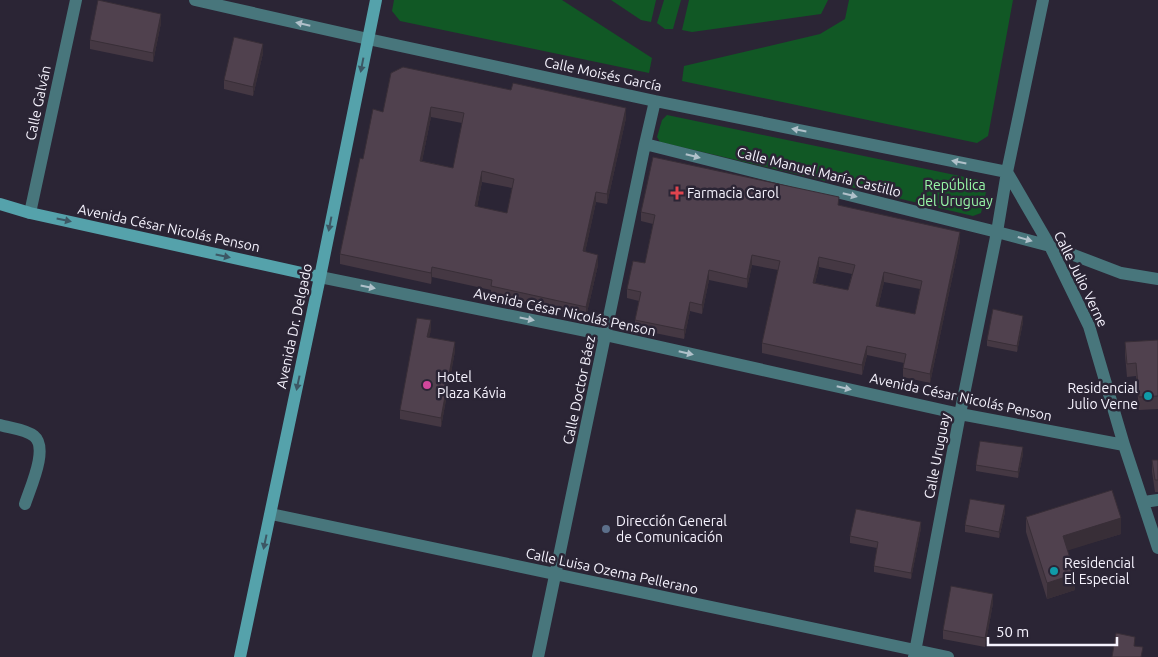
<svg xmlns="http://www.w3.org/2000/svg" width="1158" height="657" font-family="Ubuntu,sans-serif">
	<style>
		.green { fill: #115825 }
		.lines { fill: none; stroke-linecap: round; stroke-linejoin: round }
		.street { stroke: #48767c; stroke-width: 12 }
		.secondary { stroke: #55a2ab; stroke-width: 12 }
		.wall { fill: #453843; fill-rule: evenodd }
		.shaded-wall { fill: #382e37 }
		.building { fill: #50414e; stroke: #382e37; fill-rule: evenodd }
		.oneway { fill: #b0c1ca }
		.oneway2 { fill: #3c5764 }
		.health-dot { fill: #e0444e; stroke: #2b2535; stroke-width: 2 }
		.hotel-dot { fill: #d1479c; stroke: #2b2535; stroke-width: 2 }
		.culture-dot { fill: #0f9aa8; stroke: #2b2535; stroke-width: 2 }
		.service-dot { fill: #5c6f8a; stroke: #2b2535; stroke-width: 2 }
		.labels { text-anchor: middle; stroke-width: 5; stroke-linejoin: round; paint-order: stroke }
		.street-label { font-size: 14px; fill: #f6f3fe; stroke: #2b2535 }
		.park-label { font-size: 14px; fill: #98f8a7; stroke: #2b2535 }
		.poi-label { font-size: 14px; fill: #f6f3fe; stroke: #2b2535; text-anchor: start }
	</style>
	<rect width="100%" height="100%" fill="#2b2535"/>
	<!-- green -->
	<path class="green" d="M394,0H562L652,58L649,73L400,21L392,11Z
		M611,0H656L651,22L641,20Z
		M664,0H681L673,29H665L657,23Z
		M689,0H828L821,14L692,32L682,30Z
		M849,0H1013L988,136L977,143L682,81L684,66L820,34L845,19Z
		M667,115L979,180L986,192L981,213L973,216L660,142L657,137L662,120Z"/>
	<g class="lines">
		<!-- street -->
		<path class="street" d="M195,0L368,39L655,101L1007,172
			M645,144L997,232L1050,246L1121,273L1158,279
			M1007,172L1050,246L1089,326L1124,445L1158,548
			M30,213L76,0
			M320,277L606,335L960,414L1124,445
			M0,425C10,428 25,429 34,436C49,448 30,488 25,504
			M1144,502L1158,500
			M271,514L948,657
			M538,657L645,144L655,101
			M914,657L960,414L997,232L1007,172L1043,0"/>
		<!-- secondary -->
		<path class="secondary" d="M0,204L30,213L320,277
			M240,657L320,277L376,0"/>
	</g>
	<!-- wall -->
	<path class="wall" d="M161,23L153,62L90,49V40Z
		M263,53L253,96L224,89V80Z
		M391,73L626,118L607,204L596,202L585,252L598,265L586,317L491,296V290L432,277L431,284L340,264V254L363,159L383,112ZM431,117L462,123L453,168L422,161ZM482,182L512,188L507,213L477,207Z
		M839,205L960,241L930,383L903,377V368L904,363L867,355L862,375L762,353V343L778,270L752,265L747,288L709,280L702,314L690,311L684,339L635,329V320L639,301L627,298V289L645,263L653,224L641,221V212ZM819,267L852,274L848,290L815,283ZM884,282L920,289L915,314L878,307Z
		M1023,322L1017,352L987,346V340Z
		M431,330L429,337L455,351L441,427L400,419V410Z
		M1158,340V409L1139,410L1136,376L1127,377L1125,355V342Z
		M1023,454L1018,478L976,471V465Z
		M1152,460H1158V492H1155L1152,472Z
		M1005,512L999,538L965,532V525Z
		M1026,517L1121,534L1067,550L1075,590L1047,599L1026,532Z
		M921,528L911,579L874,572V566L877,548L850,543V536Z
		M993,603L985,647L943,639V630Z"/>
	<!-- shaded-wall -->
	<path class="shaded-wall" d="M161,14V23L153,62V53Z
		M263,44V53L253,96V87Z
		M431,107V117L420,171V161Z
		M626,108V118L607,204V194Z
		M482,171V182L475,217V206Z
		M596,192V202L583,262V251Z
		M960,232V241L930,383V374Z
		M598,255V265L586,317V307Z
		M752,255V265L747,288V279Z
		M819,257V267L813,292V283Z
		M432,267V277L431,284V273Z
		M709,270V280L702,314V305Z
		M884,272V282L876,316V306Z
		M690,302V311L684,339V330Z
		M1023,316V322L1017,352V346Z
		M431,320V330L427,346V337Z
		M455,342V351L441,427V418Z
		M867,346V355L862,375V365Z
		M1023,447V454L1018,478V472Z
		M1005,505V512L999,538V532Z
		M1121,518V534L1063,552V536Z
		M921,522V528L911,579V573Z
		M1075,574V590L1047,599V583Z
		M993,594V603L985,647V638Z"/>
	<!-- building -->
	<path class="building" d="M98,0L161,14L153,53L90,40Z
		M234,37L263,44L253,87L224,80Z
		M403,67L511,90L513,83L626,108L607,194L596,192L583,251L598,255L586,307L491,286L492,280L432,267L431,273L340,254L360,158L363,159L373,109L383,112L391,73ZM431,107L464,113L453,168L420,161ZM482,171L514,179L507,213L475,206Z
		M653,157L839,197L838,205L960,232L930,374L903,368L906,354L867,346L862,365L762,343L780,261L752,255L747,279L709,270L702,305L690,302L684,330L635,320L641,292L627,289L633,261L645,263L655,215L641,212ZM819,257L855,265L848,290L813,283ZM884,272L922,281L915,314L876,306Z
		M993,309L1023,316L1017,346L987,340Z
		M417,318L431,320L427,337L455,342L441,418L400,410Z
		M1158,340V396L1139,397L1136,363L1127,364L1125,342Z
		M980,441L1023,447L1018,472L976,465Z
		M1152,460H1158V480H1155Z
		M1112,490L1121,518L1063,536L1075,574L1047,583L1026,517Z
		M970,499L1005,505L999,532L965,525Z
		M856,509L921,522L911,573L874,566L878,542L850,536Z
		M951,586L993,594L985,638L943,630Z
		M1116,633L1135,637L1134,646L1143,647L1141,657H1112Z"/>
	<!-- one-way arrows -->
	<defs><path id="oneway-solid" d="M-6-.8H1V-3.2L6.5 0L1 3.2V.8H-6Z" transform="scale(1.25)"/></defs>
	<g class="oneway">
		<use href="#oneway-solid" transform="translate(303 24) rotate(-167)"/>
		<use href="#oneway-solid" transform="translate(799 130) rotate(-169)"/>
		<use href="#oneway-solid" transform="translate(693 156) rotate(14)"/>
		<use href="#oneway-solid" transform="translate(959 162) rotate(-169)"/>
		<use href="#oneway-solid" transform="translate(850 195) rotate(14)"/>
		<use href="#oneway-solid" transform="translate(1025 239) rotate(16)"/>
		<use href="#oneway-solid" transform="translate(368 287) rotate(11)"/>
		<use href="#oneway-solid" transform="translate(527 319) rotate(11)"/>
		<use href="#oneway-solid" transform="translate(686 353) rotate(13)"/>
		<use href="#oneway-solid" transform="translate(844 388) rotate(13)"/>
	</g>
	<g class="oneway2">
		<use href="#oneway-solid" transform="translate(362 65) rotate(101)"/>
		<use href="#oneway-solid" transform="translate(64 220) rotate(12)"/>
		<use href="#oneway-solid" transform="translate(330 224) rotate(101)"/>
		<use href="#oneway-solid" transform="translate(223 256) rotate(12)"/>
		<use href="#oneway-solid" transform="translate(298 383) rotate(102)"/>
		<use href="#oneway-solid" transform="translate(265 542) rotate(102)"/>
	</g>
	<!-- markers -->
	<path class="health-dot" d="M674.5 185.5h5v5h5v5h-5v5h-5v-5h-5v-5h5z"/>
	<circle class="hotel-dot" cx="427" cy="385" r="5"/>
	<g class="culture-dot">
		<circle cx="1148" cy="396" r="5"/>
		<circle cx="1054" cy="571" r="5"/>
	</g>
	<circle class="service-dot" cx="606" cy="529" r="5"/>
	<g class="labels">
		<!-- street labels -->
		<g class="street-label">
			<text transform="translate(603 74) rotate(12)" y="5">Calle Moisés García</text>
			<text transform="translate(38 103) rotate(-78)" y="5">Calle Galván</text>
			<text transform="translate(819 172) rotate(14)" y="5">Calle Manuel María Castillo</text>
			<text transform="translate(169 228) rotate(12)" y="5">Avenida César Nicolás Penson</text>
			<text transform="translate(1081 279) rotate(64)" y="5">Calle Julio Verne</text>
			<text transform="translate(565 312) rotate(12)" y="5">Avenida César Nicolás Penson</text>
			<text transform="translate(294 326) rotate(-78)" y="5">Avenida Dr. Delgado</text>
			<text transform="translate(579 390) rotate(-78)" y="5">Calle Doctor Báez</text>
			<text transform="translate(961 397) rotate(12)" y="5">Avenida César Nicolás Penson</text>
			<text transform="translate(937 456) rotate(-79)" y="5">Calle Uruguay</text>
			<text transform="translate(612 571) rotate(12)" y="5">Calle Luisa Ozema Pellerano</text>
		</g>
		<!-- park labels -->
		<g class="park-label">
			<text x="955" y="190">República<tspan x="955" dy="16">del Uruguay</tspan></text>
		</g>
		<!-- poi labels -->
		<g class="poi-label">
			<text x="687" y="198">Farmacia Carol</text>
			<text x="437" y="382">Hotel<tspan x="437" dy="16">Plaza Kávia</tspan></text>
			<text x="1138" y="393" text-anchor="end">Residencial<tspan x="1138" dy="16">Julio Verne</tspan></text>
			<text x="616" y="526">Dirección General<tspan x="616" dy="16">de Comunicación</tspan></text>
			<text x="1064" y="568">Residencial<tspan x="1064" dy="16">El Especial</tspan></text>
		</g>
	</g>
	<!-- scale -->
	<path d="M988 637v8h129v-8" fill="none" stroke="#f6f3fe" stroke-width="2.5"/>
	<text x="996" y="637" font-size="15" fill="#f6f3fe" stroke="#2b2535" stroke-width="4" paint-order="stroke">50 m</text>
</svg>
